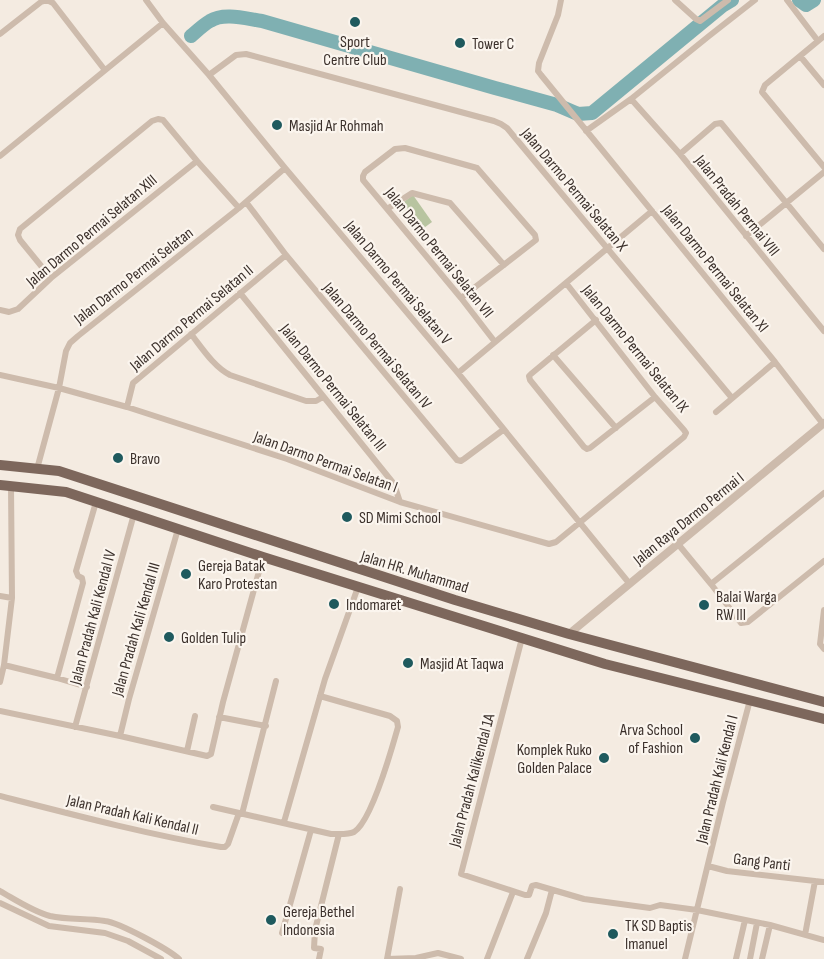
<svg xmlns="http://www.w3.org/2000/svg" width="824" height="959" font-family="'Sofia Sans Condensed',sans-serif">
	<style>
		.green { fill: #b8c4a0 }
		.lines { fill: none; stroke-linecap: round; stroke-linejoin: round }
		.river { stroke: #7fb0b2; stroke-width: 14 }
		.minor { stroke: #cdbbac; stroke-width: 6 }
		.tertiary { stroke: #cdbbac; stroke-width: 8 }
		.primary { stroke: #7d675c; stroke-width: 10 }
		.poi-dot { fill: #1f5a5e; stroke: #fbf5ee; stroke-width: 2 }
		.labels { text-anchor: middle; stroke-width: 4.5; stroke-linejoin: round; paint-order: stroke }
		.poi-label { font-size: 16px; fill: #3b302b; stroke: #fbf5ee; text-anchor: start }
		.street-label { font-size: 16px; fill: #3b302b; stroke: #fbf5ee }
	</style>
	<rect width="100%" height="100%" fill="#f4ebe1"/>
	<!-- green -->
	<path class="green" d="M413,195L432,222L417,233L397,207Z"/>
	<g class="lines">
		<!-- river -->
		<path class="river" d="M799,0L806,5L814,0
			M191,36C197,31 203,25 210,21C224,12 247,19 262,21L495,88L557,105L578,114L592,113L722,6L732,0"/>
		<!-- minor -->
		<path class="minor" d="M146,0L163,23L209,75L285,168L458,373L629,583
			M561,0L558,15L539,63L538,71L541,75L775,362L823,424
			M675,0L696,19L700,21L728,0
			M787,0L818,41
			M0,34L41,2L47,0L53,3L104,69
			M824,36L765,85L762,92L824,167
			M800,56L824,85
			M209,75L236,55L246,54L494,121L501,124L507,128L732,398
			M631,99L680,154L824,331
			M586,131L631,99L709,36L755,0
			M680,154L715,124L721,123L824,249
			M0,156L163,23
			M246,202L286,255L457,460L461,461L464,459L503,430
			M387,209L412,193L450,203L504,265
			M746,236L824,172
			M51,278L20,240L18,235L20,229L152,121L158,119L163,120L197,161L239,208
			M240,293L394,484L400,502
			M461,298L536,240L535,235L477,168L405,148L395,149L365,172L363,176V180L461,298L495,342
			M0,310L9,312L18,309L51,278L197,161
			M596,320L531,374L529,376L530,380L584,447L587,449L590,448L655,397
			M191,334C202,348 214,367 230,375L306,401H316L323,397
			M553,355L616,428
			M458,373L652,211
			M0,375L59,388L127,407L287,459L400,502L549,544L556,542L684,437L686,433L684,430L655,397L566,283
			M127,407L133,383L286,255
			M716,412L775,362
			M37,469L59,388L66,351L70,343L78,336L239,208L285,168
			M678,544L711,584L741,623L748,622L824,561
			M711,584L824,493
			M0,596L12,598
			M824,610L820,644L824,649
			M522,638L461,874L525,895H529L532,886L536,885L584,899L650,908L660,905L697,910L770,925L824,940
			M4,665L57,678L87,687
			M57,678L83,583L82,578L78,576L76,571L96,502
			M0,682L4,665L12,598L11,486
			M0,711L120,736L207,756L211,754L223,702L263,557
			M219,717L266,726
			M75,727L134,514
			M120,736L129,699L178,529
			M187,751L195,716
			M0,796C74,815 146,834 221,847H225L228,844L239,813
			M213,807L331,834C338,834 348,835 354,832C372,821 392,748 398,727L397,721L390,716L320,696
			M242,814L276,681
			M284,822L325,679L358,587
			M708,866L727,871L824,882
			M0,891C16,900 32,911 50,916C68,920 87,918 105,921C120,923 168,949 179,959
			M0,903L49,926L105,933L128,941L161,959
			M282,933L311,830
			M805,935L815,881
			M319,959L321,949L314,948L315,930L339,834
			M387,959L416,958L438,953L461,959
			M387,959L400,889
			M487,959L513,892
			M527,959L546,913L552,890
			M685,959L723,802L750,700
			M736,959L745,920
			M750,959L757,923
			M762,959L770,925"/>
		<!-- tertiary -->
		<path class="tertiary" d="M569,634L824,423"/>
		<!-- primary -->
		<path class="primary" d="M0,465L59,471L455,600L569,634L824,702
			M0,485L66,492L263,557L605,664L824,719"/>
	</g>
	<!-- markers -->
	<g class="poi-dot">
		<circle cx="355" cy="22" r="6"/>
		<circle cx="460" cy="43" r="6"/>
		<circle cx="277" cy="125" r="6"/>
		<circle cx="118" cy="458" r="6"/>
		<circle cx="347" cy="517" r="6"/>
		<circle cx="186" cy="574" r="6"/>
		<circle cx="334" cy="604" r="6"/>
		<circle cx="704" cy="605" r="6"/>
		<circle cx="169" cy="637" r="6"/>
		<circle cx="408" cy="663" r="6"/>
		<circle cx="695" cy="738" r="6"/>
		<circle cx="604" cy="758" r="6"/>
		<circle cx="271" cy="920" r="6"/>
		<circle cx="613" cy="934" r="6"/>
	</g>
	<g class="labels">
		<!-- poi labels -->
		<g class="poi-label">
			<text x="355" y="47" text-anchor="middle">Sport<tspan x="355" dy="18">Centre Club</tspan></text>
			<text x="472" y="49">Tower C</text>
			<text x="289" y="131">Masjid Ar Rohmah</text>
			<text x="130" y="464">Bravo</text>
			<text x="359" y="523">SD Mimi School</text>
			<text x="198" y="571">Gereja Batak<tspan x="198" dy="18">Karo Protestan</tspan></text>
			<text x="716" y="602">Balai Warga<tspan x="716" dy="18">RW III</tspan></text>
			<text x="346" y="610">Indomaret</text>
			<text x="181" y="643">Golden Tulip</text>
			<text x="420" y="669">Masjid At Taqwa</text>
			<text x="683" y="735" text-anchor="end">Arva School<tspan x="683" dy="18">of Fashion</tspan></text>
			<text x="592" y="755" text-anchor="end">Komplek Ruko<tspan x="592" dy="18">Golden Palace</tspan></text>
			<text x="283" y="917">Gereja Bethel<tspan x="283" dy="18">Indonesia</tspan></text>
			<text x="625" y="931">TK SD Baptis<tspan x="625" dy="18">Imanuel</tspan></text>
		</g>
		<!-- street labels -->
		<g class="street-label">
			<text transform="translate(575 189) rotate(50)" y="6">Jalan Darmo Permai Selatan X</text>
			<text transform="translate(738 205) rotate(51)" y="6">Jalan Pradah Permai VIII</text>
			<text transform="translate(91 230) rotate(-40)" y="6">Jalan Darmo Permai Selatan XIII</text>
			<text transform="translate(440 252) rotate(51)" y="6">Jalan Darmo Permai Selatan VII</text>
			<text transform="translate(716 268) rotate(51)" y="6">Jalan Darmo Permai Selatan XI</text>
			<text transform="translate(133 275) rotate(-38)" y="6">Jalan Darmo Permai Selatan</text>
			<text transform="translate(399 282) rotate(50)" y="6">Jalan Darmo Permai Selatan V</text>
			<text transform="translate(191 317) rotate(-40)" y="6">Jalan Darmo Permai Selatan II</text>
			<text transform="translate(378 345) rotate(50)" y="6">Jalan Darmo Permai Selatan IV</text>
			<text transform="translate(636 348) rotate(51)" y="6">Jalan Darmo Permai Selatan IX</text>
			<text transform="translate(334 387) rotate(51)" y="6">Jalan Darmo Permai Selatan III</text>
			<text transform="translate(326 461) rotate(20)" y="6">Jalan Darmo Permai Selatan I</text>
			<text transform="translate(688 518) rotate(-39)" y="6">Jalan Raya Darmo Permai I</text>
			<text transform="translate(415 571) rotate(17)" y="6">Jalan HR. Muhammad</text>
			<text transform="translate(92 617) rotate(-75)" y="6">Jalan Pradah Kali Kendal IV</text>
			<text transform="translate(135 629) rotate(-74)" y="6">Jalan Pradah Kali Kendal III</text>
			<text transform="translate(716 779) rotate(-76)" y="6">Jalan Pradah Kali Kendal I</text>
			<text transform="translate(471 780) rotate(-75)" y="6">Jalan Pradah Kalikendal 1A</text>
			<text transform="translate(133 814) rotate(13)" y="6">Jalan Pradah Kali Kendal II</text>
			<text transform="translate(762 861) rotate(7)" y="6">Gang Panti</text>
		</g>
	</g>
</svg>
